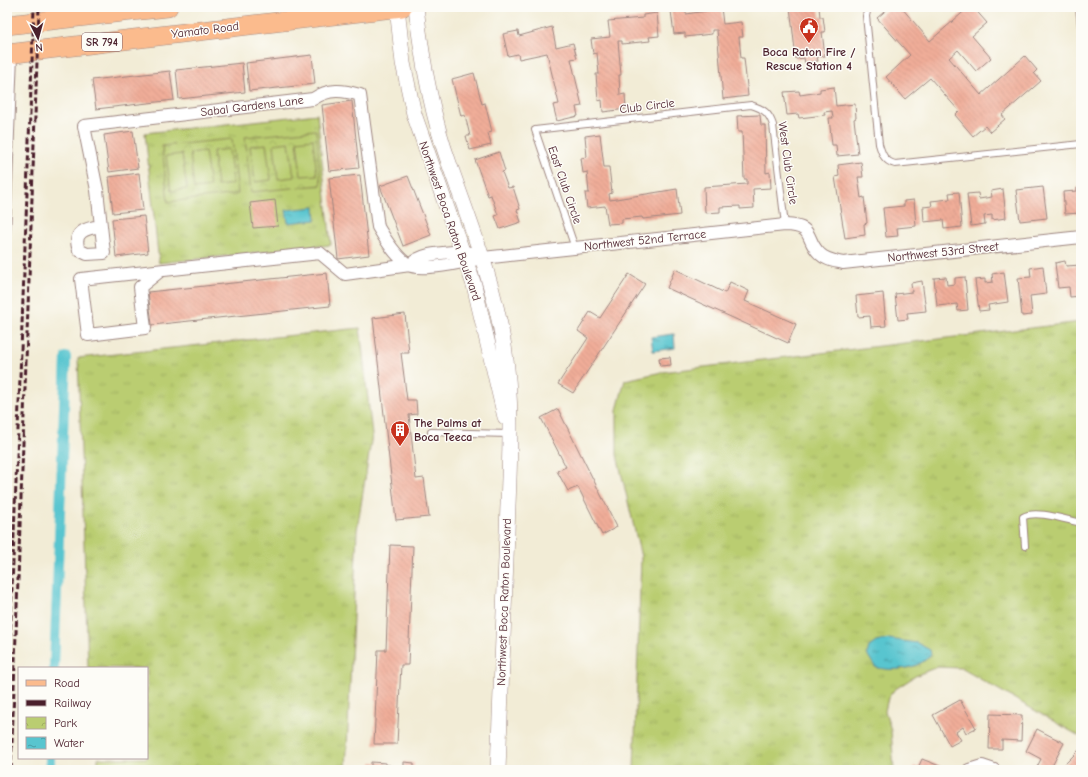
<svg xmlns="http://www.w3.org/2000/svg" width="1088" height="777" font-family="'Comic Neue',sans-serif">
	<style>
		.grass { fill: url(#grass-tufts); stroke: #82764e }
		.park { fill: url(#park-crowns); stroke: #82764e }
		.pitch { fill: #bacd71; stroke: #82764e }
		.water { fill: url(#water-ripples); stroke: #51727d }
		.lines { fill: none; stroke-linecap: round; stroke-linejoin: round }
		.canal { stroke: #58c5cf; stroke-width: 10 }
		.building { fill: url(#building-back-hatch) }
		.service-casing { stroke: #9e8680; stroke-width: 8 }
		.minor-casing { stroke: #9e8680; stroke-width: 14 }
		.tertiary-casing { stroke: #9e8680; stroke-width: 16 }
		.primary-casing { stroke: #9e8680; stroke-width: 20 }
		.service { stroke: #fff; stroke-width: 6 }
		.minor { stroke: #fff; stroke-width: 12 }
		.tertiary { stroke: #fff; stroke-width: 15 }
		.primary { stroke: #fbbb8d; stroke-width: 19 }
		.rail { stroke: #4a1f2b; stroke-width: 3; stroke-dasharray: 6 3; stroke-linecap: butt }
		.labels { text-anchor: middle; stroke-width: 3; stroke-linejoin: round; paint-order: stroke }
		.shield { fill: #fdfcf7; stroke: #806168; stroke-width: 1 }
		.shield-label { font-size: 11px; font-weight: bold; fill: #4a1f2b }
		.street-label { font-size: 12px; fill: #4a1f2b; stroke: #fdfcf7 }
		.poi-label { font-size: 12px; font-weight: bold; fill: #4a1f2b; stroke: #fdfcf7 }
	</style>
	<defs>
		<pattern id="grass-tufts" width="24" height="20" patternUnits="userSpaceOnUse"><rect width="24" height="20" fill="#bacd71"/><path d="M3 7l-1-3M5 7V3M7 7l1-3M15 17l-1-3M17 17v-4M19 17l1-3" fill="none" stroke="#a1b062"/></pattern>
		<pattern id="park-crowns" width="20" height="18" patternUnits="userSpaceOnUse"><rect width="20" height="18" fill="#bacd71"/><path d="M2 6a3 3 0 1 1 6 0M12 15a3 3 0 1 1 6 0" fill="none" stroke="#a1b062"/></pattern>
		<pattern id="water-ripples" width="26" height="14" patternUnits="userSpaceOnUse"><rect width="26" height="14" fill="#58c5cf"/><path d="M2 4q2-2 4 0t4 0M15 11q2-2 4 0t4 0" fill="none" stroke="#4b9fa8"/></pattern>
		<pattern id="building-back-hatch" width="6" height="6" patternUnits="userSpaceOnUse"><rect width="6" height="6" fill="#f0ad99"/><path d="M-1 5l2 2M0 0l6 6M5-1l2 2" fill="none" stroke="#cf9484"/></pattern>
	</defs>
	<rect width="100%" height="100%" fill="#fdfcf7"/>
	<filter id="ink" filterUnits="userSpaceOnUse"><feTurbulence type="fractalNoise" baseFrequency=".025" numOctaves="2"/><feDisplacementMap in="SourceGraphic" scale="8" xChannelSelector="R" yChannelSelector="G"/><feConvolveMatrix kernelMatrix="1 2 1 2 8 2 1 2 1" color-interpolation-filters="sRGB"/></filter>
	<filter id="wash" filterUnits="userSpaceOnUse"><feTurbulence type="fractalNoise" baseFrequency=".012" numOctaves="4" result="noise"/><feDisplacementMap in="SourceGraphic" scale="16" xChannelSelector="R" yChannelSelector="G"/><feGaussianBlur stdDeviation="0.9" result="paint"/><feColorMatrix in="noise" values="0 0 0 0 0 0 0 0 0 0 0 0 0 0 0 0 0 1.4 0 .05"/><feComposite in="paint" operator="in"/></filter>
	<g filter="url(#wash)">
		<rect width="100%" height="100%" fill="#f2ecd6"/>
		<!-- grass -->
		<path class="grass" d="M317,114L331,245L159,263L145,133Z
			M1081,322V737L961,668L937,667L917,675L894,690L888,698L885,711L891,730L894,770H634L641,557L617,455V410L625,380L662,372Z
			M360,328L372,435L357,530L346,770H98V758H147V668H88L78,358Z"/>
		<!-- park -->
		<path class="park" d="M316,130L321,185L251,192L245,137Z
			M232,139L238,194L168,202L162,146Z"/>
		<!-- pitch -->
		<path class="pitch" d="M313,139L317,175L301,176L297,141Z
			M289,142L294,177L278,179L274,144Z
			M266,144L271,180L255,182L250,146Z
			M229,149L233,184L217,186L213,151Z
			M205,151L210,187L194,189L190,153Z
			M182,154L187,189L171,191L166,156Z"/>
		<!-- water -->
		<path class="water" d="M315,207L316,220L288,223L286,210Z
			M674,334L675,348L653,351L651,337Z
			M889,639L917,643L930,650L931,654C920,670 891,672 875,667L867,654L869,647L876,642Z"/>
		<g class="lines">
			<!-- canal -->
			<path class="canal" d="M54,668L66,357
				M50,770V758"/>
		</g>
		<g id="blocks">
			<!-- building -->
			<path class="building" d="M721,7L723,24L741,22L743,37H739L741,58H744L748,96L723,99L717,30H712V34L685,37V33L674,34L671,11L686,10V14L706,11V8Z
				M790,7H819L820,17H823L825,32H822L825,56L817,57L818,61L805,63L804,58L796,59Z
				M890,7H901L930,41L969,7H973L987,23L972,36L991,58L976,71L958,50L949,58L981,95L1025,56L1037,70L1034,73L1041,81L1002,115L1005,119L990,132L985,126L973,136L955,115L959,111L930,78L905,99L886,77L910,55L877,18Z
				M657,13L659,36L649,37L650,41L622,44V41H618L621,75H619L620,95L625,94L626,109L603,112L602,100L598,101L596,74H599L597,53L593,54L591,39L610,37L608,21L643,18V15Z
				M552,27L556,47L573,43L577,58L571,59L582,106L576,107L578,116L557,121L553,105L559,104L547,53L519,59L518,54L508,56L503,34L518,31L519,36Z
				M312,55L315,84L249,91L246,63Z
				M242,63L245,92L179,99L176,70Z
				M170,71L174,100L96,109L92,80Z
				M474,73L482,104L485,103L492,132L488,133L491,145L470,150L466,136H470L465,115L461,116L452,79Z
				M834,87L836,106L855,104L856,118L854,119L858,154L837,156L836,145H832L829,118H833L832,111L824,112L825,115L799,118L798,114L787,115L784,92L799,91L800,95L820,92V89Z
				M352,101L359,168L329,171L322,105Z
				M760,115L761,125H765L766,173L770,172L771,188L753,189L754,208L740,209V206L720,207V212L705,213L704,187L747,184V179H744L742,132H738L737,116Z
				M133,131L138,168L109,172L104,135Z
				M600,134L604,167H609L612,193L609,194L610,200L677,189L680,215L643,219L642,217L622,219V223L608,224L605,206L587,208L585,193H589L587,172L583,173L581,158L587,157L585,136Z
				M499,152L505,171L502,172L508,188L513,187L520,209L517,210L521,222L500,229L495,216L498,215L491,195L488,196L475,160Z
				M861,162L863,177H858L861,198L864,197L867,223L864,224L865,235L845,238L835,177L839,176L838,165Z
				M139,173L143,210L113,213L109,177Z
				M360,175L369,255L338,259L329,178Z
				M408,176L431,235L403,246L380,186Z
				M1043,187L1047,218L1020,221L1016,190Z
				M1081,187V213L1065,214L1063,192L1077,191V188Z
				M1003,189L1006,218L992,220V215L984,216L985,224L971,226L967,194L978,193L979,199L992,197L991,191Z
				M959,192L962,227L944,229L943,220L924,222L923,207L932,206L931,201L950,199L949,193Z
				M275,200L278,226L253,228L250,203Z
				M914,200L916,226L897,228L898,236L886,237L883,208L904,206V201Z
				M144,216L148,253L116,257L112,219Z
				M1065,261L1066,266L1081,265V296L1070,297L1069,287L1058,288L1055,263Z
				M1043,266L1046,294L1030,296L1032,315L1022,316L1018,278L1031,277L1030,268Z
				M675,269L725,293L730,282L749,291L745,301L796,324L788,343L667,288Z
				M1004,272L1008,302L988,305L989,310L979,311L975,280L985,279V283L993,282L992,274Z
				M327,273L330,306L152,325L148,292Z
				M629,274L645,284L573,393L558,384L588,338L578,331L590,312L600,318Z
				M946,277L947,285L955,284V278L965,277L968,310L958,311L957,304L937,306L934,278Z
				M922,281L926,311L907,313L908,319L898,320L895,294L912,292L911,283Z
				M883,293L886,326L871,327L870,316L858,317L856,296Z
				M405,314L409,353H401L407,400H416L417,414L409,415L416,479L424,478L429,517L396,520L373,318Z
				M670,357L671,365L660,366L659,358Z
				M558,409L617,527L602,535L578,487L568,491L557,471L566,467L541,418Z
				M390,545L413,546L408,665H401L397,744H374L378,650H386Z
				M960,700L976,728L966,733L963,727L956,732L961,740L950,746L933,715Z
				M990,714L1022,715L1021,741L1002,740V749H989Z
				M1037,729L1064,743L1050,770L1036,769L1041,759L1026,751Z
				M1080,749L1081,770H1065L1062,767Z
				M922,759L950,770H912L914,766L918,768Z
				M371,762L386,763V765H390L389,770H371Z
				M404,762L414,763V770H404Z"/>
		</g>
	</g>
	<g filter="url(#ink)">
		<use href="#blocks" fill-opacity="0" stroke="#9e8680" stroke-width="1"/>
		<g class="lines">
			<!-- service casing -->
			<g class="service-casing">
				<path id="service" d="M868,7L866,16L879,144C882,154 884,161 895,164L1081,144
					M1079,7L1081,27
					M7,235L14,55
					M575,248L535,130L751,105C764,109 769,113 773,125L785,225
					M431,432L509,434
					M1025,546L1023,517C1036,509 1066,520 1081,523"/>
			</g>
			<!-- minor casing -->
			<g class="minor-casing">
				<path id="minor" d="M101,226C86,228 72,232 79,250L87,254L104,253L97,190L84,126L313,99C329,88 343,90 360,95L378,227C385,239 397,258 409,265C420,272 469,261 483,258L785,225C816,226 804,239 820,254C826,260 835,261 843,263L1081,237
					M410,265C423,252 445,253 463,251L469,253
					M160,271L140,287L145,328L88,335L81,279L320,253L345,274L410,265
					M969,770L982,766L994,770"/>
			</g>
			<!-- tertiary casing -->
			<g class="tertiary-casing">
				<path id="tertiary" d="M397,7L403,63L414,114L474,285L505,417
					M416,7C422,60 431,113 449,163C470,223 494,282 504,346C514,407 509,470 507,532C504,612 501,691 498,770"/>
			</g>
			<!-- primary casing -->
			<g class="primary-casing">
				<path id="primary" d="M7,25L168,7
					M7,54L402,7"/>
			</g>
			<!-- service -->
			<use href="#service" class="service"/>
			<!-- minor -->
			<use href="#minor" class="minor"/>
			<!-- tertiary -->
			<use href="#tertiary" class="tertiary"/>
			<!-- primary -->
			<use href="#primary" class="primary"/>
			<!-- rail -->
			<path class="rail" d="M7,719L34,9
				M11,770L39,7"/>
		</g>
	</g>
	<!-- icons -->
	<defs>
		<g id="civic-pin" transform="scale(1)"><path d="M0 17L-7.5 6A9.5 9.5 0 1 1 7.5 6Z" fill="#c8321e" stroke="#fdfcf7"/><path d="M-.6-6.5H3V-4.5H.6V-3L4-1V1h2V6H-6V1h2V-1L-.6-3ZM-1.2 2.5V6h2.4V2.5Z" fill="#fff"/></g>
		<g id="building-pin" transform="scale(1)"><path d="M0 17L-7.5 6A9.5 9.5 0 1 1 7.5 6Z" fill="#c8321e" stroke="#fdfcf7"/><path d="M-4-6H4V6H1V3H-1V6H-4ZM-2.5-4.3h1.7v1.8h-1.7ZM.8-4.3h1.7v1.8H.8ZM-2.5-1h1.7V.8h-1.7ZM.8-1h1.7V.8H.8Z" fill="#fff"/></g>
	</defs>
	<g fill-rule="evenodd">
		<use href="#civic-pin" x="809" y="27"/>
		<use href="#building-pin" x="400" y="430"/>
	</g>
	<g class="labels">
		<!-- shield labels -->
		<rect class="shield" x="82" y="33" width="40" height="18" rx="3"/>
		<g class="shield-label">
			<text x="102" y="46">SR 794</text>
		</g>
		<!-- street labels -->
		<g class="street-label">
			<text transform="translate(205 30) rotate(-7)" y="4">Yamato Road</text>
			<text transform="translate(252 106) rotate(-7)" y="4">Sabal Gardens Lane</text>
			<text transform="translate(647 106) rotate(-7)" y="4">Club Circle</text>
			<text transform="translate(788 163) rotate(82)" y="4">West Club Circle</text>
			<text transform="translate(565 185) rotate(71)" y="4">East Club Circle</text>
			<text transform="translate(450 221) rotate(71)" y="4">Northwest Boca Raton Boulevard</text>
			<text transform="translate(645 240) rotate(-6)" y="4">Northwest 52nd Terrace</text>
			<text transform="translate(943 252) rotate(-6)" y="4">Northwest 53rd Street</text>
			<text transform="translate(504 602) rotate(-88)" y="4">Northwest Boca Raton Boulevard</text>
		</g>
		<!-- poi labels -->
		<g class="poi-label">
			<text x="809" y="56">Boca Raton Fire /<tspan x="809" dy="14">Rescue Station 4</tspan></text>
			<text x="414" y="427" text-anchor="start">The Palms at<tspan x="414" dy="14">Boca Teeca</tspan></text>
		</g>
	</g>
	<!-- margin -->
	<rect width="1088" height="777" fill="none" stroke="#fdfcf7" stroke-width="24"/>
	<!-- legend -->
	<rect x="18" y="667" width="130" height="92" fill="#fdfcf7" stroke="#b5a4a5"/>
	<rect x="26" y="680" width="20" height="6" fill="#fbbb8d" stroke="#b5a4a5"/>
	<text x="54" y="687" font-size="12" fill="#4a1f2b">Road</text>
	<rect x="26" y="700" width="20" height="6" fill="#4a1f2b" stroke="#b5a4a5"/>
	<text x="54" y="707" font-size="12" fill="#4a1f2b">Railway</text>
	<rect x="26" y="717" width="20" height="12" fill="url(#park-crowns)" stroke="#b5a4a5"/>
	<text x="54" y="727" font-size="12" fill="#4a1f2b">Park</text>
	<rect x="26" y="737" width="20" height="12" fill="url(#water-ripples)" stroke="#b5a4a5"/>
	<text x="54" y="747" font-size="12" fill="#4a1f2b">Water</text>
	<!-- north arrow -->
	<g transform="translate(38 38) rotate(174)" stroke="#fdfcf7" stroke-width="3" paint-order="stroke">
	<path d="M0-3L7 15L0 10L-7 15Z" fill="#4a1f2b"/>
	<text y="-6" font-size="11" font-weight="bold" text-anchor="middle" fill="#4a1f2b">N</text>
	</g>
</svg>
